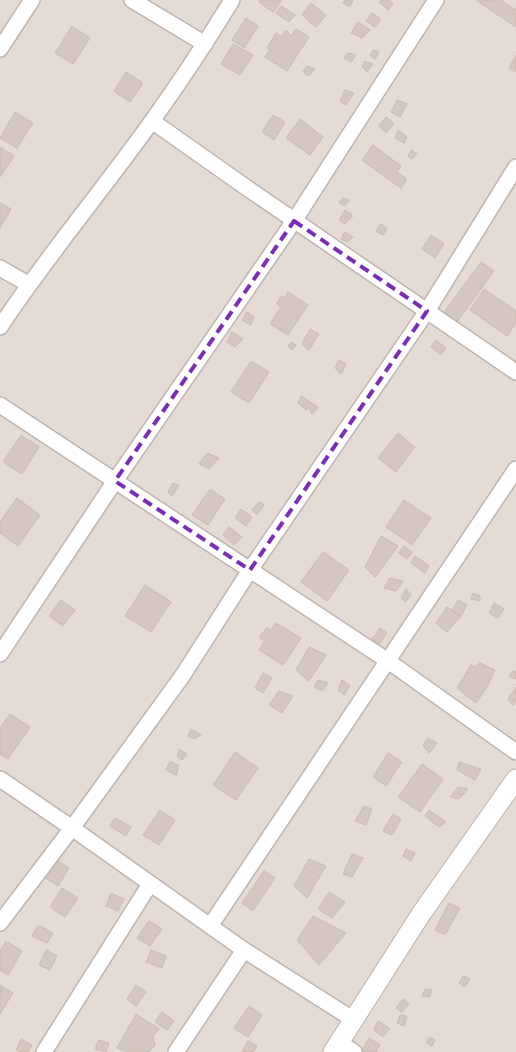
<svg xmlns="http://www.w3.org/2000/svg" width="516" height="1052" font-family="Montserrat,sans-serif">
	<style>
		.residential { fill: #e4dbd5 }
		.building { fill: #d4c7c0; stroke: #cbbab1 }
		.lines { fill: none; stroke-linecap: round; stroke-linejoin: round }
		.minor-casing { stroke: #beb3ad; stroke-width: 18 }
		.tertiary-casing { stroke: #beb3ad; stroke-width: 21 }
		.minor { stroke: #fff; stroke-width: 15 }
		.tertiary { stroke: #fff; stroke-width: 19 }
		.marked { fill: none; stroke: #7b2cbf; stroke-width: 4; stroke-dasharray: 10 6; stroke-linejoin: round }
	</style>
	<rect width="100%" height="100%" fill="#f1ebe6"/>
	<!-- residential -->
	<path class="residential" d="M0,0H516V1052H0Z"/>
	<!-- building -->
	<path class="building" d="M260,0H280L281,1L273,12L259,2Z
		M345,0H353L350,7L343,3Z
		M381,0H389L393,3L388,10L379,2Z
		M476,0H501L516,10V27Z
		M311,3L326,15L316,27L302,15Z
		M281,6L295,15L289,22L276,13Z
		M372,13L381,19L375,27L366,21Z
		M246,18L258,26L244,48L232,40Z
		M358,22L370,30L362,38L351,33Z
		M72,26L90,38L73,64L55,53Z
		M296,29L309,37L287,71L265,57L270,50L267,48L276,33L282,37L286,30L291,36Z
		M233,44L253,55L240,75L221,64Z
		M373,50L379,52L375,59L370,56Z
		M348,53L356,55L351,62L344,58Z
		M516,55V72L509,68Z
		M365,61L373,64L367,72L362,67Z
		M307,66L315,69L309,76L303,72Z
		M126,72L143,83L130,102L114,91Z
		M345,90L354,93L346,105L340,101Z
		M397,100L407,104L400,117L391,112Z
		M15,112L33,123L17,148L0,138Z
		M273,115L285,122L274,140L262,132Z
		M386,117L394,124L386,133L379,126Z
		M300,119L323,137L310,155L286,138Z
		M398,130L407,137L404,143L395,138Z
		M373,145L401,166L397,172L407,179L401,188L362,160Z
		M0,147L14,156L0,177Z
		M412,150L417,154L412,159L408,156Z
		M343,198L349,200L345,206L339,203Z
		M0,203L11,209L0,228Z
		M345,210L353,216L345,224L339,220Z
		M381,224L387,229L383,235L376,231Z
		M345,232L353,237L348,242L341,239Z
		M431,235L444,244L435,258L422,249Z
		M481,262L494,271L457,322L444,312Z
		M484,289L516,311V323L507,336L470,310Z
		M288,292L308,305L288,335L270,324L281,307L277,304L281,296L285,298Z
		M247,312L254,317L251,325L242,320Z
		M310,329L319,334L309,350L302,344Z
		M232,332L243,339L235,347L227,342Z
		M436,340L446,348L441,355L431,347Z
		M291,342L296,345L292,350L288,346Z
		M339,360L346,364L341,374L335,368Z
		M251,361L269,372L249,403L231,392Z
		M301,396L318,407L312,415L309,408L306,410L298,403Z
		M398,433L415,447L396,472L378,458Z
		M21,435L39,447L22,474L3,462Z
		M207,453L219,458L209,469L199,464Z
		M173,483L179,486L172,496L168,492Z
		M210,489L225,499L208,525L192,515Z
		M17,498L40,515L18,546L0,533V522Z
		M404,500L431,518L412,545L386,527Z
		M259,502L264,505L257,515L252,510Z
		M241,509L252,517L246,526L235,518Z
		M229,527L242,537L234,545L223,535Z
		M381,536L398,546L375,577L365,567Z
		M404,546L412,552L407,559L399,553Z
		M323,552L349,570L327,601L301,582Z
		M415,556L429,566L425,573L411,563Z
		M390,578L403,581L396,591L384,588Z
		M145,585L171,602L151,632L125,616Z
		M406,589L411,594L406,602L401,598Z
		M473,593L480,596V601L471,599Z
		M61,600L75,610L63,626L49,616Z
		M458,600L467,605L461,616L452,611Z
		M494,603L504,609L498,618L489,613Z
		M447,607L461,616L447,632L436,623Z
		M276,623L301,638L283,665L259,650L265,641L259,638L267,627L271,630Z
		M380,628L387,633L379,644L372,639Z
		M309,647L326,655L309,681L296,670Z
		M480,663L495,670L487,687L476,703L457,688L471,665L475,667Z
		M514,670L516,672V679L509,676Z
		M263,673L272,678L263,693L255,688Z
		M318,680L328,683L322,691L314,687Z
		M342,680L350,685L345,695L338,690Z
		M516,687V701L513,705L508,699Z
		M279,691L293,696L282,713L269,705Z
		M10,714L30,727L8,759L0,754V728Z
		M191,729L201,735L194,739L188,736Z
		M428,738L437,743L429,753L423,745Z
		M179,749L187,754L182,760L177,756Z
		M235,752L258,768L236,800L213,785Z
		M388,753L402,762L386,786L373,777Z
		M170,761L179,766L176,775L166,770Z
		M459,762L481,769L475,780L457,770Z
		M422,764L443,779L420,812L398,797Z
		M458,787L468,789L459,799L450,797Z
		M364,806L372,809L366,825L355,821Z
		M160,810L175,820L159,845L143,835Z
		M429,810L446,822L439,827L425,816Z
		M393,814L401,819L392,835L383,831Z
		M115,818L131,827L126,836L110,826Z
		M406,849L415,853L411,861L403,856Z
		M352,854L363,858L352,877L343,874Z
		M55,859L69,868L58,886L44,877Z
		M309,859L326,866L307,898L294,886Z
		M264,871L275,878L253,911L242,903Z
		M62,888L78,898L65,917L50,907Z
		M329,892L345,902L332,918L318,909Z
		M111,893L124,899L118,911L106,906Z
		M449,903L460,908L445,935L435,930Z
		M313,916L346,933L319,965L297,940Z
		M149,921L162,929L150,946L137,938Z
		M38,925L53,933L47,943L32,936Z
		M6,941L22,951L8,975L0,970V951Z
		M46,950L57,956L50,970L39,965Z
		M151,950L166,956L162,968L146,962Z
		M463,976L470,979L465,987L459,983Z
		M0,985L13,993L0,1014Z
		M136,985L146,992L136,1006L127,999Z
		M425,989L432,990L429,997L422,996Z
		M403,999L409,1004L402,1012L396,1008Z
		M249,1006L262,1015L248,1037L234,1028Z
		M162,1012L174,1021L167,1030L155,1022Z
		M136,1014L159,1029L153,1036L155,1045L149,1052H127L117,1048Z
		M400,1015L407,1016L404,1026L397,1023Z
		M378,1021L390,1029L383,1037L374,1030Z
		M430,1037L435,1040L432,1046L426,1042Z
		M369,1038L380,1045L376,1052H361Z
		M21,1039L32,1045L28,1052H21L16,1050Z
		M99,1040L109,1043L106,1052L95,1049Z
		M248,1041L257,1046L253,1052H242Z"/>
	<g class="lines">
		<!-- minor casing -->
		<g class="minor-casing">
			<path id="minor" d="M132,0L205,44
				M0,49L32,0
				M152,121L247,188L516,372
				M0,268L28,284
				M0,327C47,256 102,191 152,121C180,82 207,41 232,0
				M0,405L388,661L516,752
				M0,654L115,481L294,221L436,0
				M0,779L72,828L244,950L354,1020
				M0,923L72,828L183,675L250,570L427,311L516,167
				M210,926L516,469
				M339,1042L354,1052
				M44,1052L150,884
				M176,1052L244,950"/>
		</g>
		<!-- tertiary casing -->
		<g class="tertiary-casing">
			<path id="tertiary" d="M333,1052L421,914L516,779"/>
		</g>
		<!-- minor -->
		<use href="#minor" class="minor"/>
		<!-- tertiary -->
		<use href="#tertiary" class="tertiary"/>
	</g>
	<!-- marked area -->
	<path class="marked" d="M294,221L427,311L250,570L115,481Z"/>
</svg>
